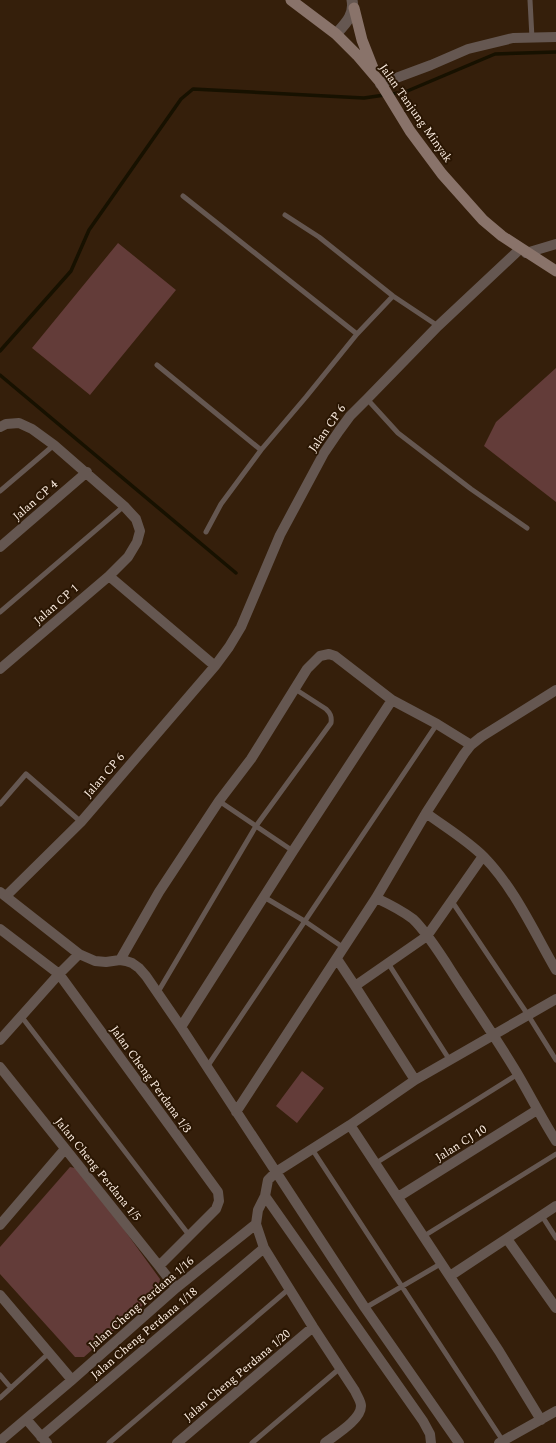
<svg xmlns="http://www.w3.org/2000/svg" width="556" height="1443" font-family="Spectral,serif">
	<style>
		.grass { fill: #633c39 }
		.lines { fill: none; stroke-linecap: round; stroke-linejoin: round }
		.stream { stroke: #171100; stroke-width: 3.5 }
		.service { stroke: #655751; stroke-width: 5 }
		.minor { stroke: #655751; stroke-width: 10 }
		.tertiary { stroke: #655751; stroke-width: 11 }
		.secondary { stroke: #89736a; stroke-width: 11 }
		.labels { text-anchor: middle; stroke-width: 4; stroke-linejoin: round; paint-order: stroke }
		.street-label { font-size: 12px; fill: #fcede1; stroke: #2a1603 }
	</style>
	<rect width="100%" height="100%" fill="#351f0b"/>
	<!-- grass -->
	<path class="grass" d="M118,243L176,290L90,395L32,348Z
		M556,368V502L484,446L496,422Z
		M302,1071L324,1088L297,1123L276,1106Z
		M70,1167L80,1169L160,1279L158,1292L84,1357H75L0,1274V1247Z"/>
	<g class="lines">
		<!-- stream -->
		<path class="stream" d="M0,351L71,271L89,230L181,99L193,89L364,98L405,92L495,54L556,52
			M0,375L236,573"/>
		<!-- service -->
		<path class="service" d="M530,0L532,38
			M183,196L357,334
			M285,215L319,237L393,296L438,326
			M157,365L261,450
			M367,399L398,433L471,489L527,528
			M0,491L54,445
			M206,532L221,504L261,450L306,397L357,334L393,296
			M0,612L124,506
			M219,801L293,851
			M0,804L26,774L81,822
			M264,897L306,922L344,948
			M451,900L528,1015L556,1060
			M388,963L449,1059
			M158,992L256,826L331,723C332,716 330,713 326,709L295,689
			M21,1016L189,1235
			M207,1067L437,724
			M312,1149L503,1441
			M376,1163L518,1074
			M542,1216L556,1238
			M424,1236L556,1154
			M365,1308L442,1263
			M0,1375L11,1388
			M0,1398L49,1353
			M109,1443L290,1288
			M252,1443L339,1369"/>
		<!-- minor -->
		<path class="minor" d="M380,84L431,65L468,49L513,38L556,37
			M526,253L556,244
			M0,427L6,424L19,423L32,429L54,445L124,506L136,519L140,531L137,542L128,557L109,576L0,669
			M0,547L87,472
			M109,576L215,666
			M426,813C445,827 467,840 484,857C515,889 534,932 556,970
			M0,892L79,954L95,961L106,962L120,960L126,961L132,963L139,968L146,976L181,1027L365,1308L459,1443
			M6,896L81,822L215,666L229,647L241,627L280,535L324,453L339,431L350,416L367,399L438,326L520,249
			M376,898C389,904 401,910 413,919C428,933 446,963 457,980C477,1011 498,1041 517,1073C530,1095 542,1119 556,1141
			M0,929L59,974L218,1192L219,1201L216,1209L159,1266
			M337,959L355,986L415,1080
			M120,960L159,892L219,801L251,759L307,669L320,656L329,654L335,656L392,700L437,724L471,745
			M355,986L427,936L483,856
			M181,1027L293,851L392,700
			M0,1040L59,974L79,954
			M0,1067L159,1266L176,1288
			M236,1112L376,898L426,813L464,754L471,745L481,737L556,690
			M350,1125L499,1351L541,1420
			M265,1196L423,1421L430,1434L431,1443
			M398,1197L537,1110
			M256,1224L264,1248L313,1327L355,1391C357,1396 361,1401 361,1406C361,1420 335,1435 325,1443
			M0,1225L65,1149
			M507,1239L556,1308
			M450,1276L556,1206
			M0,1295L72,1380
			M26,1419L47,1443
			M41,1437L264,1248
			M0,1441L72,1380L176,1288L256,1224L258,1210L265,1196L268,1180L276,1172L350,1125L415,1080L556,999
			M177,1443L313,1327
			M499,1443L556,1411"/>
		<!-- tertiary -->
		<path class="tertiary" d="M336,34C345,24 355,15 352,0"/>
		<!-- secondary -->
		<path class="secondary" d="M291,0L336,34L357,55L380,82L410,131L442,174L483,220L502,236L556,271
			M354,8L362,40L373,68"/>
	</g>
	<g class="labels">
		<!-- street labels -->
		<g class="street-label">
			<text transform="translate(416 113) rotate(55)" y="4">Jalan Tanjung Minyak</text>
			<text transform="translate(327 428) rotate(-55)" y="4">Jalan CP 6</text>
			<text transform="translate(35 500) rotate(-41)" y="4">Jalan CP 4</text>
			<text transform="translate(56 604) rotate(-41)" y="4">Jalan CP 1</text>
			<text transform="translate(104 775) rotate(-49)" y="4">Jalan CP 6</text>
			<text transform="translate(151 1079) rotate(54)" y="4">Jalan Cheng Perdana 1/3</text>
			<text transform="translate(461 1143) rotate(-32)" y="4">Jalan CJ 10</text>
			<text transform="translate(98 1169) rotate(51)" y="4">Jalan Cheng Perdana 1/5</text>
			<text transform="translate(141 1303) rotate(-41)" y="4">Jalan Cheng Perdana 1/16</text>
			<text transform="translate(144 1333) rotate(-40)" y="4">Jalan Cheng Perdana 1/18</text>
			<text transform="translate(237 1375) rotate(-40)" y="4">Jalan Cheng Perdana 1/20</text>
		</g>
	</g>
</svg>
